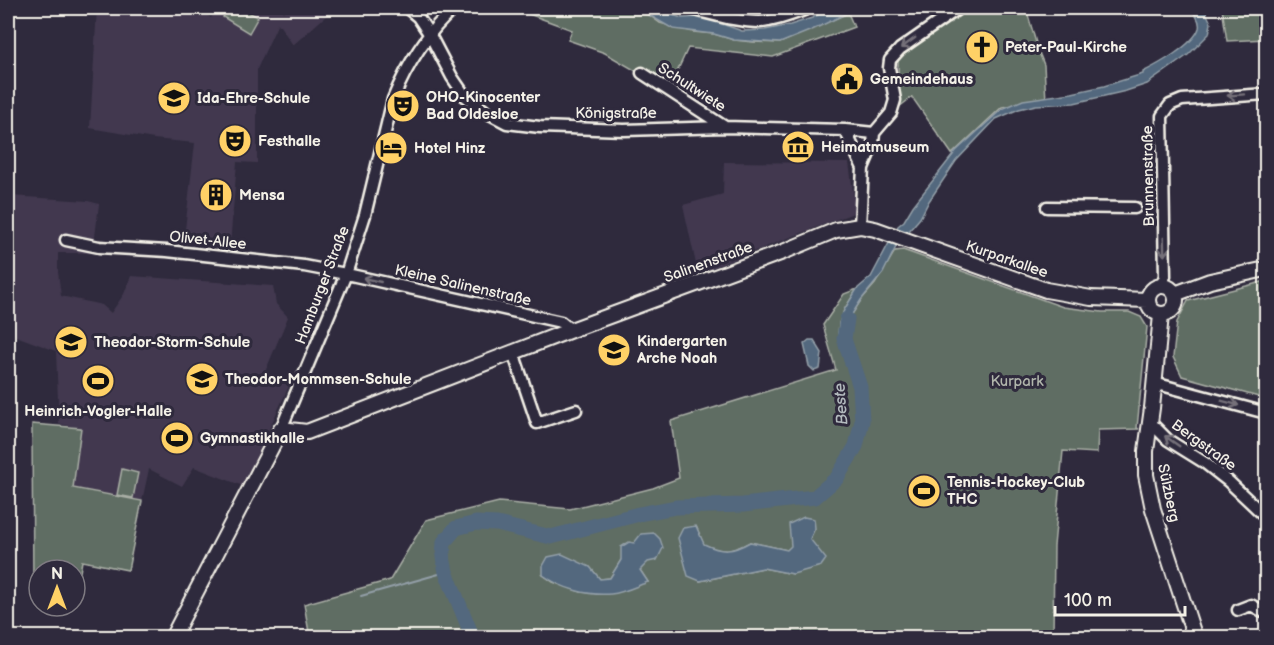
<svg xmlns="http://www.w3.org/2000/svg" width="1274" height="645" font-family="'Balsamiq Sans',sans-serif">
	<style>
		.built { fill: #42394f }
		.green { fill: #5f6d63; stroke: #aaafa6; stroke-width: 1.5; fill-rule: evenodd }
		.water { fill: #52687e; stroke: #939fa8; stroke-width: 1.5 }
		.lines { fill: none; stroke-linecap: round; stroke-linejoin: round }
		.stream { stroke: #939fa8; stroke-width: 2 }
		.river { stroke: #52687e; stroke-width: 15 }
		.minor-tunnel { stroke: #4d4857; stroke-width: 10; stroke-dasharray: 10 5; stroke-linecap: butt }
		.minor-casing { stroke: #f4f1e8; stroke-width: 15 }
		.tertiary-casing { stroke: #f4f1e8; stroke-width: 18 }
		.minor { stroke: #2f2a3d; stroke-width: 10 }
		.tertiary { stroke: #2f2a3d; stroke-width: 14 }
		.oneway { stroke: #747079 }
		.labels { text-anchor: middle; stroke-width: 6; stroke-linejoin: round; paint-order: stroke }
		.poi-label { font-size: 15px; font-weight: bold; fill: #f4f1e8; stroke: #2f2a3d; text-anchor: start }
		.street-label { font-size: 15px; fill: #f4f1e8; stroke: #2f2a3d }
		.park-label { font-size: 15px; fill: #b1b6ac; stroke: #2f2a3d }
		.water-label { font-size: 16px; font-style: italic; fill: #b3babe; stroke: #2f2a3d }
	</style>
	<rect width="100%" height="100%" fill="#2f2a3d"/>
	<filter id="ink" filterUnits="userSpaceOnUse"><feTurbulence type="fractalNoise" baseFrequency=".0167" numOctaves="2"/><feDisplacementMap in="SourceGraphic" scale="12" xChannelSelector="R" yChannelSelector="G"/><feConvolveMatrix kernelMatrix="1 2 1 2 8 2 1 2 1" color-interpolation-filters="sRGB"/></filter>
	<g filter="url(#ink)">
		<!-- built -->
		<path class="built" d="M97,8H197L211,18L218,8H285L283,13L287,8H335L293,45L278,23L257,69V163L237,162L230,245L184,238L195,143L154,139L90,128Z
			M724,162L849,163L856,212L698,273L683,205L723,194Z
			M10,196L88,201L99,204L93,253H58V272L61,296L102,305L111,313L124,294L131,276L273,286L276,304L288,317L265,372L289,386L243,486L194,467L182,486L149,469L142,501L73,488L81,428L59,424L56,351L8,333V305L15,268L10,229Z"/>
		<!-- green -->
		<path class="green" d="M229,8H241L258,17L249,33L223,17Z
			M532,8H623L649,15L660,23L693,32L714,34L734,40L753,42L780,43L848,13L854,27L773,57L688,48L670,87L646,71H636L605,53L568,40L572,30L529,14Z
			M973,8H1026L1038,50L1044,65L1046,101L1002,107L952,154L912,97L899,107L898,61C906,43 926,37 942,26C953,19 960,10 973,8Z
			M1222,8H1266V39L1227,41Z
			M903,250L1063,307L1102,312H1129L1141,317L1147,327L1137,428L1139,429L1098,430L1097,453L1063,451L1054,546L1053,637L310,638L304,604L390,580L426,520L499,502L570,509L653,488L679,478L671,421L836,370L823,325L844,294L857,289L844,310L838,334L844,338L849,319L861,300L875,284L895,251ZM696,526L704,545C723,553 732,552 750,542L787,550L815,528L793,574L763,568L700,581ZM621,560L647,562L640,570L648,582L581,592L553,582L543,575L590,567L600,579L610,578Z
			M1266,281V399L1182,376L1173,357L1177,322L1188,301Z
			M32,424L81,428L73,488L142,501L128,570L82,561L76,594L75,570H39V590L33,589Z
			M122,469L138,473L133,498L117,495Z"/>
		<!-- water -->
		<path class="water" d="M605,8H657L663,12L682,18L702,17L742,31L765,30L790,25L812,18L831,8H858L812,30L780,43L734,40L714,34L673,29L649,15L635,11L623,8Z
			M1189,8H1204L1211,23L1209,34L1188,55L1147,84L1126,91L1074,103L1036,105L1019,109L996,119L956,161L929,201L920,218L897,245L883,273L861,300L849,319L844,339L838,334L839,323L844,310L857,289L871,277L898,226L904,221L913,206L956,151L1002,109L1023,100L1072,93L1104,86L1143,74V72C1157,65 1194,45 1199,28C1201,20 1194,13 1189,8Z
			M809,340H814L822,353L820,369L814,371L809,366L804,344Z
			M804,517L814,519L815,528L810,539L826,559L821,566L793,574L763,568L700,581L688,576L678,538L683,528L696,526L704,544C723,553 732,552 750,542L787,550L791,546L789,524Z
			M654,533L660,539L663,548L657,560L648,562L640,570L648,582C637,586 623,593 611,594C588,596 562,589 543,575V566L548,557L562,554L590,567L600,579L610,578L621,560V547L629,542L634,543L641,534Z"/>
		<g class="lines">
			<!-- stream -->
			<path class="stream" d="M361,596L446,572"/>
			<!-- river -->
			<path class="river" d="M473,638L446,572L443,557L444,542L456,528L476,523L497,524L551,537L639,514L676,507L743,505L815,497L837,478L856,446L862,421L860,387L844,339L847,319"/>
			<!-- minor-tunnel -->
			<path class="minor-tunnel" d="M1135,208H1151"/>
			<!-- minor casing -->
			<g class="minor-casing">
				<path id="minor" d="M407,8L418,17L430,35L452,77L465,96L488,113L507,123L540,127L624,130L725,127L845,130L874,133
					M686,8C710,13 735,22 760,22C776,21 794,14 809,8
					M642,73L725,127
					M845,130L863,168
					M1047,207L1135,208
					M860,226L863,168L873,144L874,133L891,113L895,100L889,68L890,60L900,49L959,8
					M66,240L99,247L167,251L304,266L351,275L561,322L571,330
					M1161,286L1165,276L1162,116L1170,105L1182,100L1266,94
					M513,352L537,423L576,410
					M1154,383L1266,413
					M1150,422L1168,440L1205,463L1228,481L1266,517
					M281,429L346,274L365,215L393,99C406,67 428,30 455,8
					M1238,610L1251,605L1266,613"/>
			</g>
			<!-- tertiary casing -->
			<g class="tertiary-casing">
				<path id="tertiary" d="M1148 300a14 14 0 1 1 28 0a14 14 0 1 1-28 0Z
					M1175,294L1210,281L1266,269
					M1161,315L1152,408L1146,451V475L1153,509L1195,638
					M172,638L281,429L307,432L571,330L783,252L836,230L860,226L875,229L1046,290L1091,298L1147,300"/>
			</g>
			<!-- minor -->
			<use href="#minor" class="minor"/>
			<!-- tertiary -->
			<use href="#tertiary" class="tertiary"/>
		</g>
		<!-- one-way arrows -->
		<defs><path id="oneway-shaft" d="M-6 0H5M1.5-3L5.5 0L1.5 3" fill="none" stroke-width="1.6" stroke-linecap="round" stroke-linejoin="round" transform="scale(1.5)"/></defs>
		<g class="oneway">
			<use href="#oneway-shaft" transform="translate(908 43) rotate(144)"/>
			<use href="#oneway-shaft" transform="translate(1236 95) rotate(176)"/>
			<use href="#oneway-shaft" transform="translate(1164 247) rotate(88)"/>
			<use href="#oneway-shaft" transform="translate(372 280) rotate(-167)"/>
			<use href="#oneway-shaft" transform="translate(1230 403) rotate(15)"/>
			<use href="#oneway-shaft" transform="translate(1172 441) rotate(-145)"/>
		</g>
	</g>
	<!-- icons -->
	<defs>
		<g id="church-disc" transform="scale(1.725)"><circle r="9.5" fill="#ffd166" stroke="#2f2a3d"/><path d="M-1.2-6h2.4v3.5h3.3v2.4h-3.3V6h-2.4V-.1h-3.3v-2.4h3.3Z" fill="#111"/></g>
		<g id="civic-disc" transform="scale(1.725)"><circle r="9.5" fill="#ffd166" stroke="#2f2a3d"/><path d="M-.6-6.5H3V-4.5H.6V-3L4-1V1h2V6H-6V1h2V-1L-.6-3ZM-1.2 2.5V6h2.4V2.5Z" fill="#111"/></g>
		<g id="school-disc" transform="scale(1.725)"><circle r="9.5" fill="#ffd166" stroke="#2f2a3d"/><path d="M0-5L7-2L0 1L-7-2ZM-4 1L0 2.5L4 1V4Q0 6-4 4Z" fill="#111"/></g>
		<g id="theatre-disc" transform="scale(1.725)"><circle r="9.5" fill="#ffd166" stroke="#2f2a3d"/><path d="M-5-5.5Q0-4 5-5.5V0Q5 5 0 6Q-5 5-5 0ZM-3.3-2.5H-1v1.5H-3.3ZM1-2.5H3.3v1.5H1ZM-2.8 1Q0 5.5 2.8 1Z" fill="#111"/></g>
		<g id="museum-disc" transform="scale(1.725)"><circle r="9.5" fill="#ffd166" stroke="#2f2a3d"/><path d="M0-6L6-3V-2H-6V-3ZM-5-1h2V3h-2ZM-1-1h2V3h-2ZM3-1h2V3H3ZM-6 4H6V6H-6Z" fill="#111"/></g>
		<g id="hotel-disc" transform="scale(1.725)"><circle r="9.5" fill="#ffd166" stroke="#2f2a3d"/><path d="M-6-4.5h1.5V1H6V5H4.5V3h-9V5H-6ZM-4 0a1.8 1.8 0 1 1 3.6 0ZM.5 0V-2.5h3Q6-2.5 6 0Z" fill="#111"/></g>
		<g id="building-disc" transform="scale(1.725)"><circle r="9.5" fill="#ffd166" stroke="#2f2a3d"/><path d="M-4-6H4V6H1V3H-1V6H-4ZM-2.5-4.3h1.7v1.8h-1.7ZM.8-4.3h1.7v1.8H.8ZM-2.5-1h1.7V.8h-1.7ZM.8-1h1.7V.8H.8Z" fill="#111"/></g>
		<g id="stadium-disc" transform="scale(1.725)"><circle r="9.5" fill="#ffd166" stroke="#2f2a3d"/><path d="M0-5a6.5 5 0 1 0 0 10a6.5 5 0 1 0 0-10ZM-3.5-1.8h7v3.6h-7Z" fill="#111"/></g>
	</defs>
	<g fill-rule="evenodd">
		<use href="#church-disc" x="982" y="47"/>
		<use href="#civic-disc" x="847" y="79"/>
		<use href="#school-disc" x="174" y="98"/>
		<use href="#theatre-disc" x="403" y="106"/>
		<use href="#theatre-disc" x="235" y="141"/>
		<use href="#museum-disc" x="798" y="147"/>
		<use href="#hotel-disc" x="391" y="148"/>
		<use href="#building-disc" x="216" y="195"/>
		<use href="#school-disc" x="71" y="342"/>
		<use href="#school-disc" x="614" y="350"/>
		<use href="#school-disc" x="202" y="379"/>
		<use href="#stadium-disc" x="98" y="381"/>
		<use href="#stadium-disc" x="177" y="438"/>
		<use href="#stadium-disc" x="924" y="491"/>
	</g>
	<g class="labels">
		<!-- poi labels -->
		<g class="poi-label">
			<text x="1005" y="52">Peter-Paul-Kirche</text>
			<text x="870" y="84">Gemeindehaus</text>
			<text x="426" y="102">OHO-Kinocenter<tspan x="426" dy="17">Bad Oldesloe</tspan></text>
			<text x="197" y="103">Ida-Ehre-Schule</text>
			<text x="258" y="146">Festhalle</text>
			<text x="821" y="152">Heimatmuseum</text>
			<text x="414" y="153">Hotel Hinz</text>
			<text x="239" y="200">Mensa</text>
			<text x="637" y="346">Kindergarten<tspan x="637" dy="17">Arche Noah</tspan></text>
			<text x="94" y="347">Theodor-Storm-Schule</text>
			<text x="225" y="384">Theodor-Mommsen-Schule</text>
			<text x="98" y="416" text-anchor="middle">Heinrich-Vogler-Halle</text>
			<text x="200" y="443">Gymnastikhalle</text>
			<text x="947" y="487">Tennis-Hockey-Club<tspan x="947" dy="17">THC</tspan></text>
		</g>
		<!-- street labels -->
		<g class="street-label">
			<text transform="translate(692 87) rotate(33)" y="5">Schultwiete</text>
			<text x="616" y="118">Königstraße</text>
			<text transform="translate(1148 176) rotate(-91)" y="5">Brunnenstraße</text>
			<text transform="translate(208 240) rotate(6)" y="5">Olivet-Allee</text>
			<text transform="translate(1007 259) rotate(19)" y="5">Kurparkallee</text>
			<text transform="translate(708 262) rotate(-20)" y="5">Salinenstraße</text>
			<text transform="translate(322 285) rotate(-69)" y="5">Hamburger Straße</text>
			<text transform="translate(463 285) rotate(13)" y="5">Kleine Salinenstraße</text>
			<text transform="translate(1204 445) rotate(36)" y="5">Bergstraße</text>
			<text transform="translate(1169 493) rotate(78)" y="5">Sülzberg</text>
		</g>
		<!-- park labels -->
		<g class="park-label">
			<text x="1017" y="386">Kurpark</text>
		</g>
		<!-- water labels -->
		<g class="water-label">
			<text transform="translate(840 404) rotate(-94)" y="6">Beste</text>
		</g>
	</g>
	<!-- margin -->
	<rect width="1274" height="645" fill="none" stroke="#2f2a3d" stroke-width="30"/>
	<rect x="15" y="15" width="1244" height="615" fill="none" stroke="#f4f1e8" stroke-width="2" filter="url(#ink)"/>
	<!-- north arrow -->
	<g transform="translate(57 588)"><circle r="28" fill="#2f2a3d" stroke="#7e7a81" stroke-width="1.5"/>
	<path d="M0-4.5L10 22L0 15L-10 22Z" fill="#ffd166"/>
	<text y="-9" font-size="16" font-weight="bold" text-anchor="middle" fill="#f4f1e8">N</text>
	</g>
	<!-- scale -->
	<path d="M1055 606v9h130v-9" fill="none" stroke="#f4f1e8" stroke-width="3"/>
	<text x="1064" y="606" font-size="18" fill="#f4f1e8" stroke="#2f2a3d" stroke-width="4.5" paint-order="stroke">100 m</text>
</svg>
